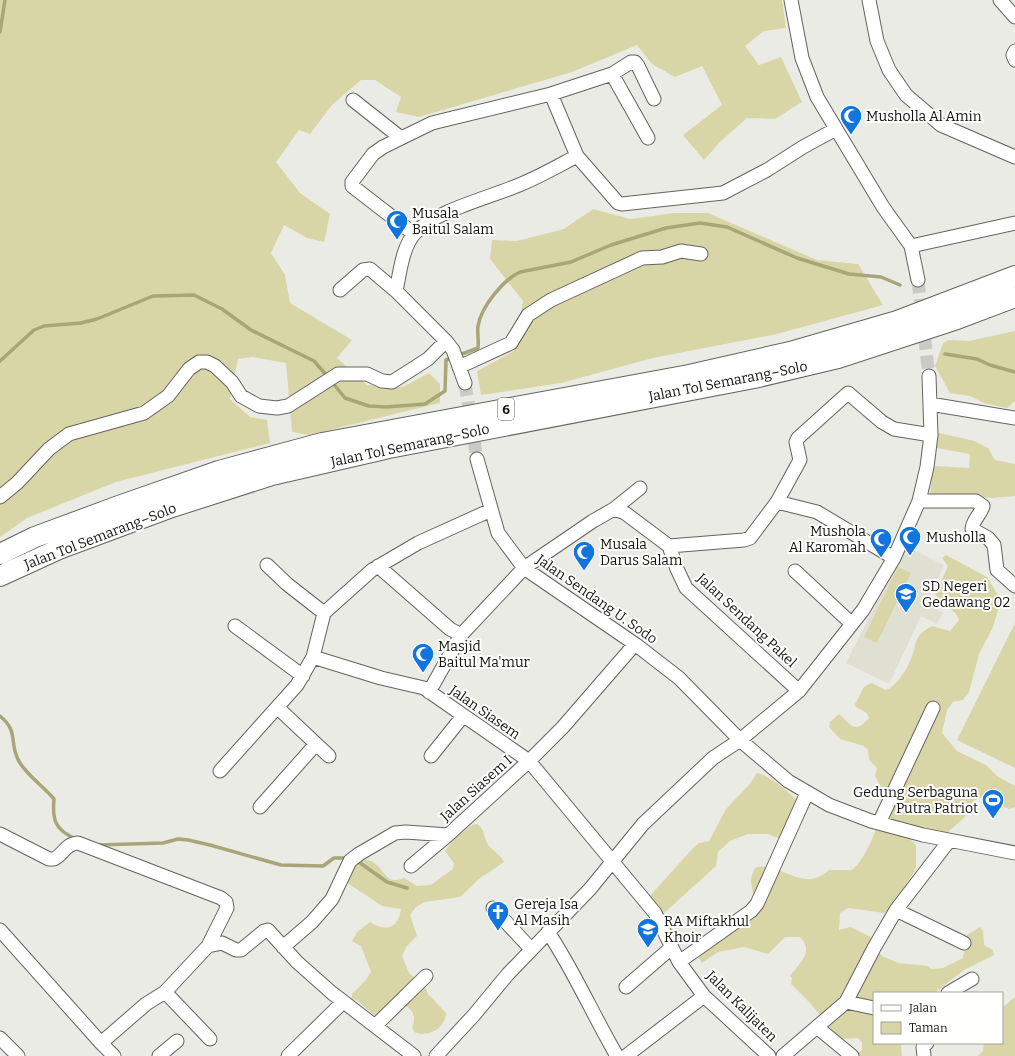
<svg xmlns="http://www.w3.org/2000/svg" width="1015" height="1056" font-family="Bitter,serif">
	<style>
		.built { fill: #dfdfd2 }
		.green { fill: #d8d6a7 }
		.lines { fill: none; stroke-linecap: round; stroke-linejoin: round }
		.stream { stroke: #a8a678; stroke-width: 3.5 }
		.minor-tunnel { stroke: #cbcbc5; stroke-width: 13; stroke-dasharray: 13 6; stroke-linecap: butt }
		.minor-casing { stroke: #64635f; stroke-width: 15 }
		.highway-casing { stroke: #64635f; stroke-width: 22 }
		.minor { stroke: #fff; stroke-width: 13 }
		.highway { stroke: #fff; stroke-width: 20 }
		.labels { text-anchor: middle; stroke-width: 4; stroke-linejoin: round; paint-order: stroke }
		.shield { fill: #fffffe; stroke: #5a5a58; stroke-width: 1 }
		.shield-label { font-size: 13px; font-weight: bold; fill: #131311 }
		.poi-label { font-size: 14px; fill: #131311; stroke: #fffffe; text-anchor: start }
		.street-label { font-size: 14px; fill: #131311; stroke: #fffffe }
	</style>
	<rect width="100%" height="100%" fill="#ebebe5"/>
	<!-- built -->
	<path class="built" d="M905,546L944,565L926,604L943,612L937,624L921,616L889,684L846,663Z"/>
	<!-- green -->
	<path class="green" d="M0,0H782L786,28L764,31L745,46L759,65L781,57L802,102L775,119L747,118L721,141L704,160L683,135L722,105L702,66L675,77L652,64L637,45L572,72L419,117L396,112L401,97L375,80H361L332,105L310,134L299,130L276,162L300,193L330,214L324,242L307,238L284,225L271,253L285,275L290,303L352,340L337,358L367,385L403,387L429,373L440,384V403L309,435L292,432L286,363L253,357L238,359L230,399L250,417L267,420L270,443L116,482L27,518L0,537Z
		M593,209L630,219L674,213H708L817,260L858,264L883,305L777,334L653,358L561,383L481,395L477,371L514,351L523,301L490,259L492,240L517,241L564,229Z
		M1015,331V401L1007,408L984,403L970,396L950,393L935,366L943,343L949,340L969,341Z
		M935,432L974,441L988,448L995,460L1015,464V496L992,498L930,495L933,467L937,466L969,468L970,454L936,448Z
		M946,555L987,577L1001,600L993,627L979,654L969,692L963,700L953,702L947,710L942,733L957,751L986,765L997,776L1015,786V807L1009,809L985,798H980L975,800L964,818L948,832L909,838L916,845V867L914,872L892,907L884,913L848,908L840,913L839,930L850,927L871,937L880,954L884,957L898,963L928,966L931,969L943,968L963,958L967,935L980,927L983,931L984,945L993,950L994,955L964,970L934,993H874V1043H901L902,1056H859L857,1055L862,1050V1042L858,1038L842,1039L838,1037L810,1003L791,984L792,978L790,976C799,963 815,952 800,937H785L768,954L744,947L718,952L702,963L699,958V953L742,926L758,909C755,894 746,883 755,868C778,859 802,895 829,870H852C867,858 884,815 883,796C883,788 878,782 875,776L877,768L869,760L868,750L864,746L840,739L829,727L830,722L839,714C852,726 855,734 869,718L867,713L856,707L855,704L864,687L871,683L886,690C896,687 907,669 911,659C918,642 912,637 932,626L950,631L959,620C955,608 941,604 935,594L948,566L942,558Z
		M898,567L911,573L877,643L864,637Z
		M1015,623V768L957,740Z
		M757,773C768,775 793,794 799,804L780,839L768,834H748L730,841L718,852L716,866L662,915L648,898L694,847L699,843L709,841L726,809L749,785Z
		M477,824C486,830 483,838 489,846C494,852 501,855 504,862L479,879L460,897L425,902L416,907L410,915L417,936L406,947L402,956L409,973L426,989L428,994L446,1013C445,1029 428,1038 414,1032C411,1026 414,1025 414,1019C415,1009 401,1003 394,999L375,1016L357,1000L352,999V994L365,981L371,972L361,946L352,941L358,931L370,922C386,932 398,929 401,909L382,906L346,882L349,872L364,859C367,860 371,861 373,862C385,869 385,886 404,878L417,886L431,885L453,869L454,863L445,851L455,838L472,825Z
		M1015,997V1056H978L983,1051L984,1043H1002V1008Z"/>
	<g class="lines">
		<!-- stream -->
		<path class="stream" d="M0,32L5,0
			M945,354L977,359L990,365L1015,372
			M0,361L34,330L44,326L81,323L97,319L153,296L194,295L222,309L251,330L314,361L328,377
			M332,382L345,398L369,406L386,407L425,404L445,391L446,360L478,348C479,341 477,333 478,326C481,307 503,280 520,272L571,262L611,245L666,228L700,223L727,227L797,258L849,274L881,277L900,285
			M0,716C20,732 8,745 20,763C29,777 43,786 54,799C52,820 55,830 76,839
			M97,845L163,843L178,839L188,840L210,845L281,865L323,866L334,858H348
			M356,860L387,882L407,888"/>
		<!-- minor-tunnel -->
		<path class="minor-tunnel" d="M918,280L929,376
			M465,383L477,459"/>
		<!-- minor casing -->
		<g class="minor-casing">
			<path id="minor" d="M791,0L802,58L817,97L883,207L911,246L918,280
				M869,0L877,41L889,70L906,95L941,125L1015,157
				M1000,0L1015,17
				M1015,51L1013,55L1015,60
				M612,74L648,138
				M654,99L638,66L635,62H631L612,74L551,94L577,156L618,203L622,204L723,193L767,170L803,147L836,129
				M353,100L401,138
				M414,234L352,186V182L373,154L383,147L432,123L551,94
				M911,246L1015,223
				M340,290L363,270L370,269L396,291L446,341L453,350L465,383
				M396,291C400,273 402,247 415,233C435,211 491,197 519,185C539,177 558,166 577,156
				M459,367L511,343L528,315L551,300L642,258L662,257L681,251L701,254
				M930,404L1015,418
				M477,459L498,533L524,568L635,644L679,678L740,740L788,781L829,805L871,821L923,835L1015,853
				M0,497L17,483L49,449L69,434L144,413L168,396L189,369L199,362H207L215,366L232,382L241,396L259,406L277,408L288,406L338,374H367L382,381L392,382L428,359L446,341
				M919,501H976L983,506C981,514 972,521 972,529L988,538L994,545L997,570L1015,586
				M777,502L800,460L796,442L798,438L848,393L882,422L894,429L931,435
				M614,509L640,488
				M669,546L744,540L750,538L777,502L817,512L894,558
				M267,565L287,584L324,613
				M378,566L450,629L461,635
				M795,571L852,624
				M235,626L303,676
				M313,657L324,613L372,570L418,543L491,510
				M429,692L461,635L524,568L593,521L614,509L625,513L669,546L677,569L686,588L799,691
				M278,708L329,756
				M431,756L463,716
				M220,771L297,685L313,657L381,678L424,688L529,761L655,913L679,962L704,996L769,1056
				M260,807L316,744
				M879,823L933,708
				M0,834L49,859H54C64,854 65,844 78,843L221,898L226,902L227,908L208,946
				M411,866L448,835
				M493,908L531,949
				M896,910L964,943
				M0,930L101,1043
				M548,932C574,971 593,1015 617,1056
				M283,947L312,922L332,899L350,861L359,854L395,833L406,832L448,835L529,761L563,727L635,644
				M679,962L751,911L757,904L807,793
				M626,987L671,948
				M165,992L210,1039
				M948,993L972,979
				M846,1002L874,1008
				M375,1026L426,976
				M818,1028L852,1056
				M0,1038L18,1056
				M114,1056L101,1043L146,1004L165,992L208,946L222,943L236,950H241L264,931L268,930L297,962L332,993L414,1056
				M159,1056L177,1041
				M288,1056L343,1002
				M436,1056L474,1015L508,974L590,889L643,824L713,758L740,740L799,691L863,610L894,558L919,501L927,467L931,435L929,376
				M626,1056L704,996
				M783,1056L846,1002L874,948L896,910L949,841
				M924,1056L923,1047L927,1043"/>
		</g>
		<!-- highway casing -->
		<g class="highway-casing">
			<path id="highway" d="M0,554L35,537L116,507L219,471L322,443L689,375L790,352L897,321L1015,276
				M0,576L59,549L172,507L272,475L389,448L754,378L838,358L957,319L1015,297"/>
		</g>
		<!-- minor -->
		<use href="#minor" class="minor"/>
		<!-- highway -->
		<use href="#highway" class="highway"/>
	</g>
	<!-- icons -->
	<defs>
		<g id="mosque-pin" transform="scale(1.15)"><path d="M0 17L-7.5 6A9.5 9.5 0 1 1 7.5 6Z" fill="#1275de" stroke="#fffffe"/><path d="M3.5-4.9A6 6 0 1 0 3.5 4.9A5 5 0 1 1 3.5-4.9Z" fill="#fff"/></g>
		<g id="school-pin" transform="scale(1.15)"><path d="M0 17L-7.5 6A9.5 9.5 0 1 1 7.5 6Z" fill="#1275de" stroke="#fffffe"/><path d="M0-5L7-2L0 1L-7-2ZM-4 1L0 2.5L4 1V4Q0 6-4 4Z" fill="#fff"/></g>
		<g id="stadium-pin" transform="scale(1.15)"><path d="M0 17L-7.5 6A9.5 9.5 0 1 1 7.5 6Z" fill="#1275de" stroke="#fffffe"/><path d="M0-5a6.5 5 0 1 0 0 10a6.5 5 0 1 0 0-10ZM-3.5-1.8h7v3.6h-7Z" fill="#fff"/></g>
		<g id="church-pin" transform="scale(1.15)"><path d="M0 17L-7.5 6A9.5 9.5 0 1 1 7.5 6Z" fill="#1275de" stroke="#fffffe"/><path d="M-1.2-6h2.4v3.5h3.3v2.4h-3.3V6h-2.4V-.1h-3.3v-2.4h3.3Z" fill="#fff"/></g>
	</defs>
	<g fill-rule="evenodd">
		<use href="#mosque-pin" x="851" y="116"/>
		<use href="#mosque-pin" x="397" y="221"/>
		<use href="#mosque-pin" x="910" y="537"/>
		<use href="#mosque-pin" x="881" y="539"/>
		<use href="#mosque-pin" x="584" y="552"/>
		<use href="#school-pin" x="906" y="594"/>
		<use href="#mosque-pin" x="423" y="654"/>
		<use href="#stadium-pin" x="993" y="800"/>
		<use href="#church-pin" x="498" y="912"/>
		<use href="#school-pin" x="648" y="929"/>
	</g>
	<g class="labels">
		<!-- shield labels -->
		<rect class="shield" x="498" y="398" width="16" height="22" rx="3"/>
		<g class="shield-label">
			<text x="506" y="414">6</text>
		</g>
		<!-- poi labels -->
		<g class="poi-label">
			<text x="866" y="121">Musholla Al Amin</text>
			<text x="412" y="218">Musala<tspan x="412" dy="16">Baitul Salam</tspan></text>
			<text x="866" y="536" text-anchor="end">Mushola<tspan x="866" dy="16">Al Karomah</tspan></text>
			<text x="926" y="542">Musholla</text>
			<text x="600" y="549">Musala<tspan x="600" dy="16">Darus Salam</tspan></text>
			<text x="922" y="591">SD Negeri<tspan x="922" dy="16">Gedawang 02</tspan></text>
			<text x="438" y="651">Masjid<tspan x="438" dy="16">Baitul Ma'mur</tspan></text>
			<text x="978" y="797" text-anchor="end">Gedung Serbaguna<tspan x="978" dy="16">Putra Patriot</tspan></text>
			<text x="514" y="909">Gereja Isa<tspan x="514" dy="16">Al Masih</tspan></text>
			<text x="664" y="926">RA Miftakhul<tspan x="664" dy="16">Khoir</tspan></text>
		</g>
		<!-- street labels -->
		<g class="street-label">
			<text transform="translate(728 381) rotate(-11)" y="5">Jalan Tol Semarang–Solo</text>
			<text transform="translate(410 445) rotate(-12)" y="5">Jalan Tol Semarang–Solo</text>
			<text transform="translate(100 536) rotate(-21)" y="5">Jalan Tol Semarang–Solo</text>
			<text transform="translate(597 599) rotate(35)" y="5">Jalan Sendang U. Sodo</text>
			<text transform="translate(747 620) rotate(43)" y="5">Jalan Sendang Pakel</text>
			<text transform="translate(485 712) rotate(35)" y="5">Jalan Siasem</text>
			<text transform="translate(476 788) rotate(-42)" y="5">Jalan Siasem I</text>
			<text transform="translate(742 1006) rotate(45)" y="5">Jalan Kalijaten</text>
		</g>
	</g>
	<!-- legend -->
	<rect x="873" y="992" width="130" height="52" fill="#fffffe" stroke="#a1a19f"/>
	<rect x="881" y="1005" width="20" height="6" fill="#ffffff" stroke="#a1a19f"/>
	<text x="909" y="1012" font-size="12" fill="#131311">Jalan</text>
	<rect x="881" y="1022" width="20" height="12" fill="#d8d6a7" stroke="#a1a19f"/>
	<text x="909" y="1032" font-size="12" fill="#131311">Taman</text>
</svg>
